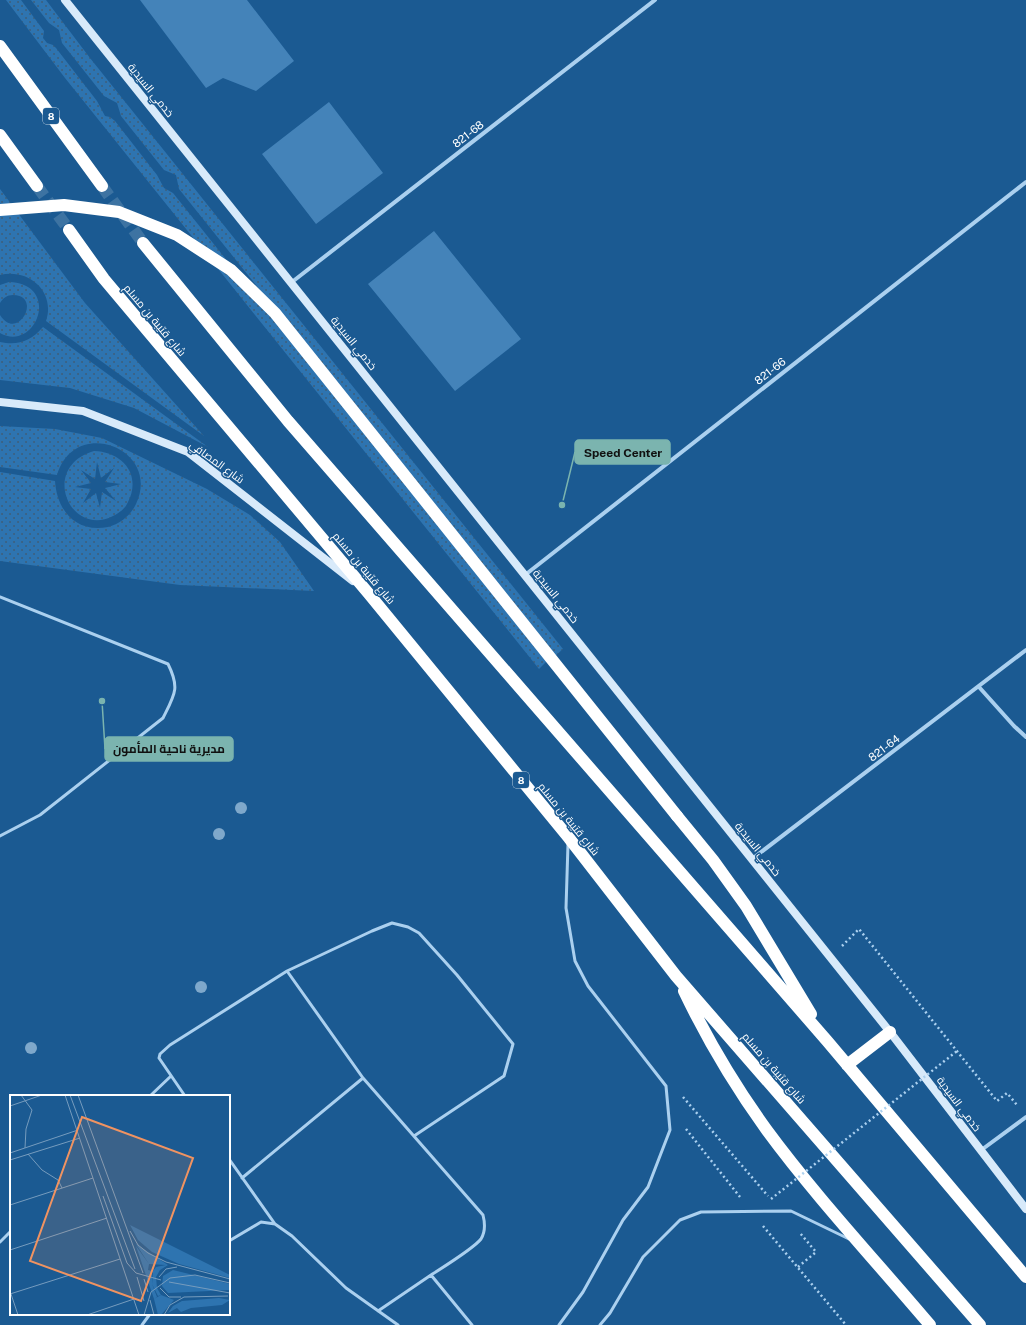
<svg xmlns="http://www.w3.org/2000/svg" width="1026" height="1325" font-family="'Public Sans',Cairo,sans-serif">
	<style>
		.grass { fill: url(#grass-dots); fill-rule: evenodd }
		.building { fill: #4483b9 }
		.lines { fill: none; stroke-linecap: round; stroke-linejoin: round }
		.highway-tunnel { stroke: #3d73a2; stroke-width: 12; stroke-dasharray: 12 6; stroke-linecap: butt }
		.path { stroke: #abd0ef; stroke-width: 2.5; stroke-dasharray: 2 3; stroke-linecap: butt }
		.lane { stroke: #abd0ef; stroke-width: 3 }
		.street { stroke: #abd0ef; stroke-width: 4 }
		.secondary { stroke: #d8eafa; stroke-width: 8 }
		.highway { stroke: #fff; stroke-width: 12 }
		.path-bridge { stroke: #abd0ef; stroke-width: 2.5; stroke-dasharray: 2 3; stroke-linecap: butt }
		.highway-bridge { stroke: #fff; stroke-width: 12 }
		.tree { fill: #7fa8cb }
		.labels { text-anchor: middle; stroke-width: 3; stroke-linejoin: round; paint-order: stroke }
		.shield { fill: #1b5a92; stroke: #bbcede; stroke-width: 1 }
		.shield-label { font-size: 10px; font-weight: bold; fill: #fff }
		.street-label { font-size: 11px; fill: #fff; stroke: #1b5a92 }
		.inset-road { fill: none; stroke: #769cbe; stroke-width: 1 }
		.view { fill: #f09361; fill-opacity: 0.15; stroke: #f09361; stroke-width: 2 }
		.inset-edge { fill: none; stroke: #fff; stroke-width: 2 }
		.leader { fill: none; stroke: #7bb4af; stroke-width: 1.5 }
		.callout-dot { fill: #7bb4af; stroke: #1b5a92; stroke-width: 1.5 }
		.callout { fill: #7bb4af; stroke: #7bb4af; stroke-width: 1.5 }
		.callout-label { font-size: 12px; text-anchor: middle; font-weight: bold; fill: #111 }
	</style>
	<defs>
		<pattern id="grass-dots" width="8" height="8" patternUnits="userSpaceOnUse"><rect width="8" height="8" fill="#2e74b0"/><path d="M2 2h.1M6 6h.1" fill="none" stroke="#3e5e79" stroke-width="1.8" stroke-linecap="round"/></pattern>
	</defs>
	<rect width="100%" height="100%" fill="#1b5a92"/>
	<!-- grass -->
	<path class="grass" d="M6,0H21L44,31L43,38L47,43L53,45L56,48L97,101L105,116L110,117L115,121L157,175L164,188L173,193L547,661L539,669L65,78Z
		M31,0H46L90,58L563,649L554,657L179,189L176,175L164,170L121,116L117,103L104,96L62,43L59,30L49,23Z
		M0,189L85,303L204,436L46,321C56,291 28,268 0,275Z
		M9,282C62,284 36,353 0,333V315C18,343 43,295 13,295C7,295 3,298 0,303V285Z
		M43,327L208,447L134,408L70,388L0,380V342C18,346 31,341 43,327Z
		M0,426L55,429L102,438L207,489L250,515L280,542L314,591L180,585L0,561V472L55,481C57,511 76,533 108,527C120,524 131,515 136,504C162,449 75,415 57,475L0,467Z
		M94,451C122,452 142,474 128,502C125,509 119,513 113,516C70,538 39,467 94,451ZM97,462L101,478L114,468L105,482L121,484L105,488L116,501L102,492L100,508L96,493L83,503L91,489L75,487L91,483L81,470L95,479Z"/>
	<!-- building -->
	<path class="building" d="M140,0H247L294,61L256,91L223,78L206,88Z
		M329,102L383,173L316,224L262,154Z
		M434,231L521,339L455,391L368,284Z"/>
	<g class="lines">
		<!-- highway-tunnel -->
		<path class="highway-tunnel" d="M37,186L69,230
			M102,186L143,243"/>
		<!-- path -->
		<path class="path" d="M842,946L859,929L997,1101L1007,1093L1017,1105
			M683,1097L768,1196
			M686,1129L740,1197
			M763,1226L846,1325
			M798,1267L816,1252L800,1233"/>
		<!-- lane -->
		<path class="lane" d="M0,597L168,664C180,688 175,694 163,718L40,815L0,836
			M287,971L372,931L392,923L408,927L419,933L457,975L513,1044L504,1076L414,1136
			M150,1096L171,1076
			M185,1096L159,1058L160,1054L170,1045L287,971L363,1078L483,1215C485,1223 486,1231 481,1239C474,1248 442,1268 431,1275L472,1325
			M229,1159L275,1224
			M242,1178L363,1078
			M229,1241L261,1222L275,1224L292,1236L346,1288L398,1325
			M0,1242L11,1231
			M378,1311L431,1275
			M142,1325L150,1314
			M559,1325L583,1292L623,1220L648,1187L670,1130L666,1086L588,986L575,961L566,908L568,844
			M600,1325L610,1313L643,1257L680,1220L701,1212L791,1211L849,1239"/>
		<!-- street -->
		<path class="street" d="M292,282L655,0
			M525,575L1026,182
			M979,687L1014,726L1026,737
			M752,859L1026,650
			M980,1151L1026,1117"/>
		<!-- secondary -->
		<path class="secondary" d="M65,0L890,1032L1026,1209
			M0,402L83,411L188,452L353,581"/>
		<!-- highway -->
		<path class="highway" d="M0,46L102,186
			M0,135L37,186
			M69,230L104,279L369,594L569,838L676,976L980,1325
			M143,243L288,421L828,1042L1026,1277
			M677,816L713,860L746,906L811,1014
			M684,991C707,1039 735,1086 766,1129C816,1197 875,1260 930,1325
			M847,1065L890,1032"/>
		<!-- path-bridge -->
		<path class="path-bridge" d="M771,1199L957,1051"/>
		<!-- highway-bridge -->
		<path class="highway-bridge" d="M0,210L64,205L119,212L177,235L231,270L275,313L677,816"/>
	</g>
	<!-- trees -->
	<g class="tree">
		<circle cx="241" cy="808" r="6"/>
		<circle cx="219" cy="834" r="6"/>
		<circle cx="201" cy="987" r="6"/>
		<circle cx="31" cy="1048" r="6"/>
	</g>
	<g class="labels">
		<!-- shield labels -->
		<g class="shield">
			<rect x="43" y="108" width="16" height="16" rx="3"/>
			<rect x="513" y="772" width="16" height="16" rx="3"/>
		</g>
		<g class="shield-label">
			<text x="51" y="120">8</text>
			<text x="521" y="784">8</text>
		</g>
		<!-- street labels -->
		<g class="street-label">
			<text transform="translate(151 90) rotate(51)" y="4">خدمي السيدية</text>
			<text transform="translate(468 134) rotate(-38)" y="4">821-68</text>
			<text transform="translate(155 320) rotate(50)" y="4">شارع قتيبة بن مسلم</text>
			<text transform="translate(354 343) rotate(51)" y="4">خدمي السيدية</text>
			<text transform="translate(770 371) rotate(-38)" y="4">821-66</text>
			<text transform="translate(217 462) rotate(36)" y="4">شارع المصافي</text>
			<text transform="translate(364 568) rotate(50)" y="4">شارع قتيبة بن مسلم</text>
			<text transform="translate(556 596) rotate(51)" y="4">خدمي السيدية</text>
			<text transform="translate(884 748) rotate(-37)" y="4">821-64</text>
			<text transform="translate(569 819) rotate(51)" y="4">شارع قتيبة بن مسلم</text>
			<text transform="translate(758 849) rotate(51)" y="4">خدمي السيدية</text>
			<text transform="translate(774 1068) rotate(49)" y="4">شارع قتيبة بن مسلم</text>
			<text transform="translate(959 1104) rotate(53)" y="4">خدمي السيدية</text>
		</g>
	</g>
	<!-- overview -->
	<g transform="translate(10 1095)">
		<rect width="220" height="220" fill="#1b5a92"/>
		<path d="M120,130L220,180V183L169,169L142,157L128,145ZM126,149L158,170L150,175L146,182L147,193L151,200L148,201L142,189L143,176L146,172L156,170L139,169ZM126,151L139,169L138,175L142,176V189L147,202L144,204ZM163,175L220,189V195L158,198L152,191L153,181ZM151,200L164,205L151,220H148L144,204ZM209,203L220,205L212,210L181,213L171,217L167,213L158,218L163,211L172,206Z" fill="#2e74b0"/>
		<path class="inset-road" d="M11,0L22,15L16,34L15,53M55,0L129,220M60,0L125,174M68,0L133,178M0,11L32,0M0,58L68,35M18,59L32,75L48,85L52,93M0,65L70,43M93,101L117,168L126,178L151,185M0,110L83,83M120,136L128,150L138,158L156,167L220,184M0,155L97,123M127,182L134,206M149,182L156,174L167,172M134,184L138,197M159,187L220,198M150,193L159,202H171M0,196L8,220M0,199L110,164M140,205L144,220M77,220L124,204M134,220L141,197L160,183L185,180L220,188M154,220L160,210L174,202L218,201"/>
		<path class="view" d="M72,22L183,63L131,206L20,166Z"/>
		<rect width="220" height="220" class="inset-edge"/>
	</g>
	<!-- callouts -->
	<path class="leader" d="M562 505L575 452M102 701L105 749"/>
	<g class="callout-dot">
		<circle cx="562" cy="505" r="4"/>
		<circle cx="102" cy="701" r="4"/>
	</g>
	<g class="callout">
		<rect x="575" y="440" width="95" height="24" rx="4"/>
		<rect x="105" y="737" width="128" height="24" rx="4"/>
	</g>
	<g class="callout-label">
		<text x="623" y="457">Speed Center</text>
		<text x="169" y="753">مديرية ناحية المأمون</text>
	</g>
</svg>
